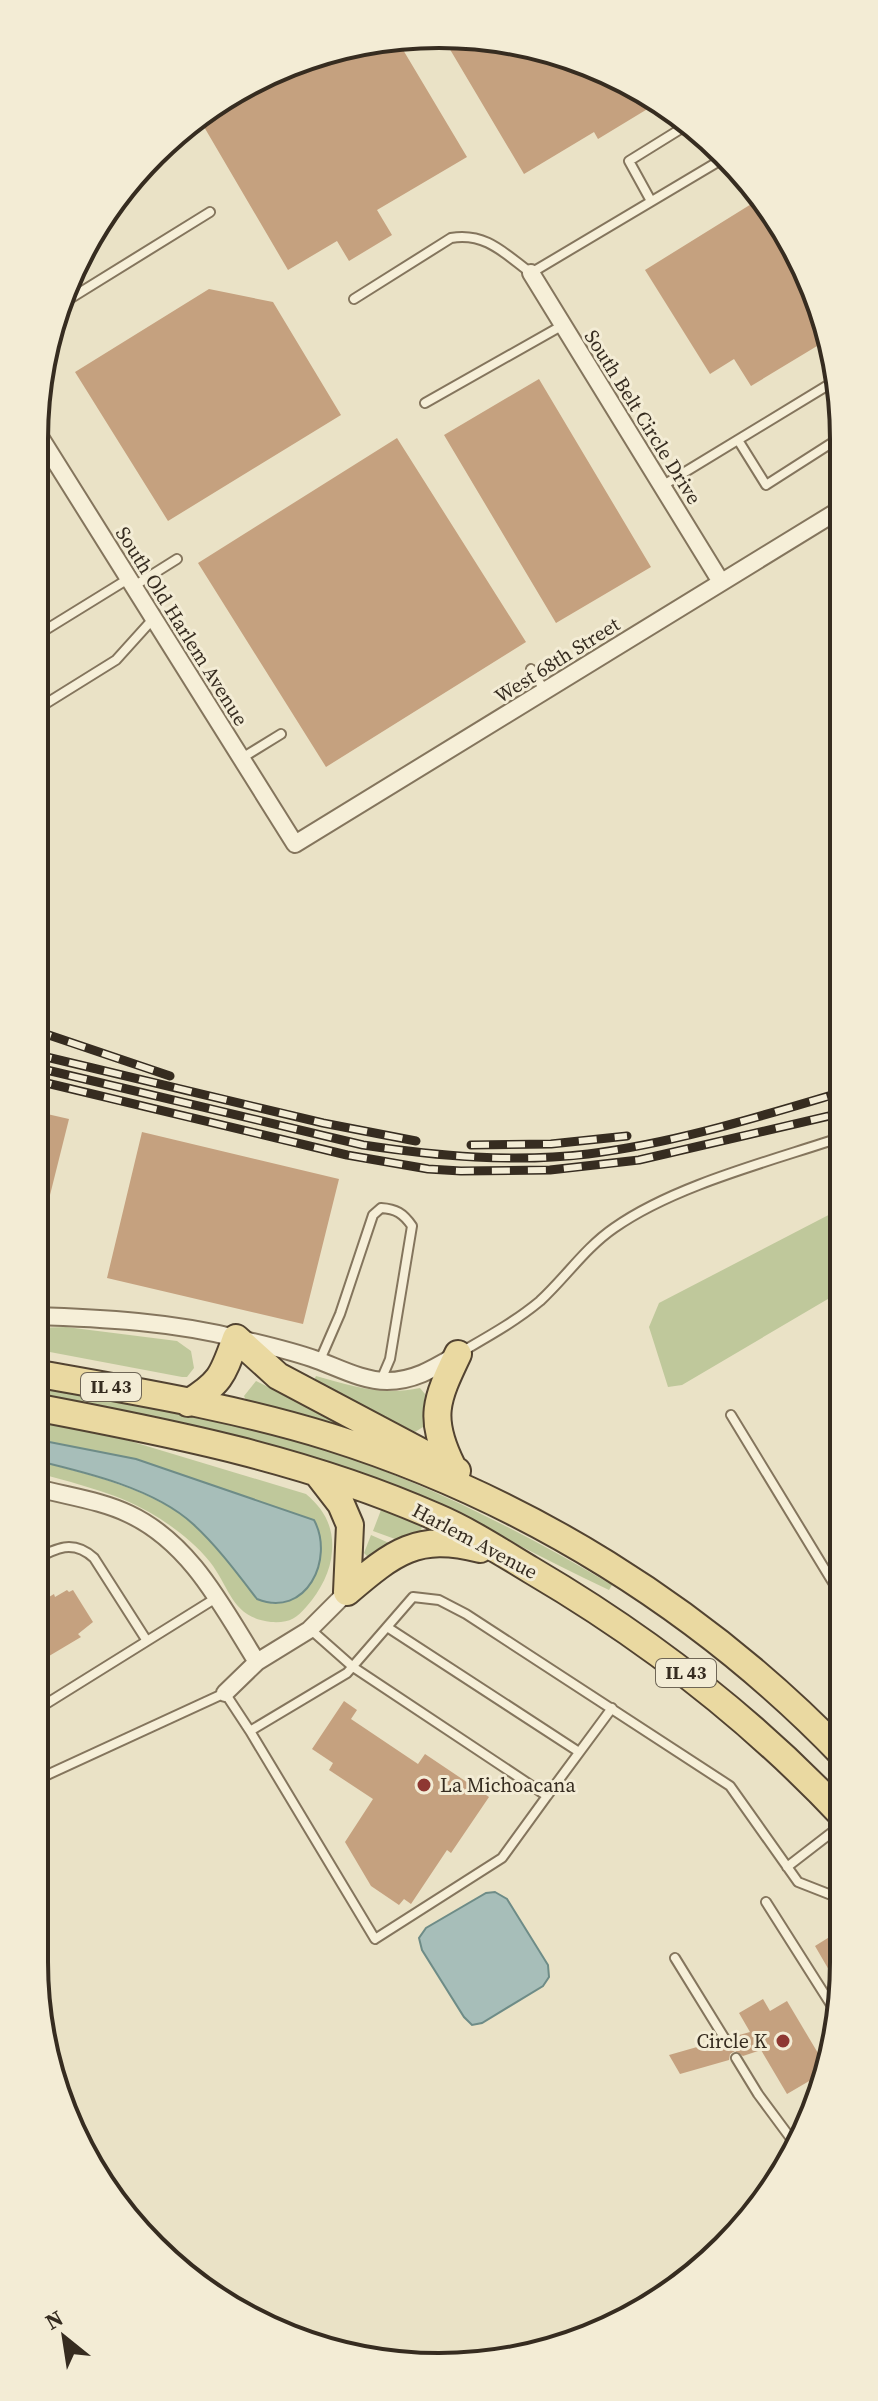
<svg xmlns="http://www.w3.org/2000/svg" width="878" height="2401" font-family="'Source Serif 4',serif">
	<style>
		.green { fill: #bfc89b }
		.water { fill: #a7beb9; stroke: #6e8c87; stroke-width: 2 }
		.building { fill: #c5a17f }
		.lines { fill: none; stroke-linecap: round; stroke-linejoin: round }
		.lane-casing { stroke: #84755d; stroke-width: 12 }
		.street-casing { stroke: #84755d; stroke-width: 20 }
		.primary-casing { stroke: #524331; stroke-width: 30 }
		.lane { stroke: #f6efd8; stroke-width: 8 }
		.street { stroke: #f6efd8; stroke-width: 16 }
		.primary { stroke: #ead9a1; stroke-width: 26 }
		.rail-casing { stroke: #362c20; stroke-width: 9 }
		.rail { stroke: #f3ecd5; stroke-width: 6; stroke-dasharray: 18; stroke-linecap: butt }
		.poi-dot { fill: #8e3832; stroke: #f3ecd5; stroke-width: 3 }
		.labels { text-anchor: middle; stroke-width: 6; stroke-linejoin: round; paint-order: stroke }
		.shield { fill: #f3ecd5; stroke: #6f6656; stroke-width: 2 }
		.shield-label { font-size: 18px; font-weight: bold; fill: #362c20 }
		.street-label { font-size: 20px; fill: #362c20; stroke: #f3ecd5 }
		.poi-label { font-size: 20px; fill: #362c20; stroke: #f3ecd5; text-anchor: start }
		.rim { fill: none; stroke: #362c20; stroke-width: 4 }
	</style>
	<rect width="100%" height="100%" fill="#eae2c6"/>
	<!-- green -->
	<path class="green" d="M842,1208V1293L833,1296L682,1385L668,1387L649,1327L659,1303Z
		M66,1327L177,1341L191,1351L194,1368L187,1377H182L34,1349V1328Z
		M316,1376C352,1386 382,1396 420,1388L425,1394L423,1427L415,1432L313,1382Z
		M256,1381L353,1428L351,1433L247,1402L244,1396Z
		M34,1384C110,1398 187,1411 261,1431C387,1463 502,1520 612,1585L609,1590C535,1556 465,1514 389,1485C351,1471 312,1457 273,1445C195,1423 114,1411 34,1396Z
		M34,1422L100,1432L306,1494C324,1509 334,1527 332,1551C331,1571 320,1591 307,1606C296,1619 289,1623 271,1622C231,1617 231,1589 210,1562C194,1542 170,1524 149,1512C114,1492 73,1483 34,1472V1460C87,1474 145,1487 189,1520C217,1541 247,1579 272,1604C312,1603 332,1555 314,1520L136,1459L34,1439Z
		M381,1510L422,1526L421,1532L395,1539L373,1531Z
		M371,1535L389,1543L368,1557L364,1553Z"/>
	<!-- water -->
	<path class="water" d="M34,1439L136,1459L314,1520C335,1559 306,1619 257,1599C237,1573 217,1546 193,1524C154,1488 84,1472 34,1460Z
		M495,1892L507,1899L548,1965L549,1977L543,1986L482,2023L472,2025L464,2017L422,1950L419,1938L426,1928L486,1893Z"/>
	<!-- building -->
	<path class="building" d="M386,38H396L467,157L377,210L392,235L349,261L337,241L288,270L200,120L236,88Z
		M445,41L543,48L642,88L659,102L598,139L594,132L524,174Z
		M761,198L802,260L827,340L751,386L734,359L710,374L645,270Z
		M209,289L273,302L341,415L168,521L75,372Z
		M539,379L651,567L556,623L444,435Z
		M397,438L526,642L326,767L198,563Z
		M34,1111L69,1119L40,1235H34Z
		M142,1132L339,1179L303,1324L107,1278Z
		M67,1590L69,1592L73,1590L93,1622L78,1634L81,1637L34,1665V1606L54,1594L55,1597Z
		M344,1701L357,1710L351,1719L418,1764L425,1754L489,1797L451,1853L447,1850L411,1904L404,1899L399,1905L371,1886L345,1842L373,1799L329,1770L333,1763L312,1749Z
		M844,1928V1962L840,1989L815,1946Z
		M763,1999L770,2011L787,2001L828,2070L787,2094L761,2050L743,2056L735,2051L730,2054L729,2060L680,2074L669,2055L718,2041L726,2046L731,2043L732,2037L750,2032L739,2013Z"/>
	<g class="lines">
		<!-- lane casing -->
		<g class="lane-casing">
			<path id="lane" d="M651,201L629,161L687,125
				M354,299L451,238C486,232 505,254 531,273L726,157
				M63,303L210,212
				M425,403L563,325
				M738,440L766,485L841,437
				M662,486L838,379
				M134,586L177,559
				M34,637L128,579
				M531,669L545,691
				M34,711L116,660L153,619
				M242,758L281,734
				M463,1351C489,1336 516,1321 540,1301C566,1277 585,1248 614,1228C675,1185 771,1161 842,1137
				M320,1360L340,1314L373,1215L381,1208C396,1209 403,1213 412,1226L390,1359L381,1380
				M731,1415L843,1599
				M34,1560C56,1548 73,1539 94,1558L147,1641
				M387,1627L579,1752
				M310,1629L353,1667L547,1796L612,1708
				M250,1731L375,1939L502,1858L547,1796
				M34,1732L36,1716L41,1707L216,1598
				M34,1781L225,1693L250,1731L347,1673L413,1597L439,1600L466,1614L730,1786L798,1882L844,1900
				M787,1867L844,1823
				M766,1902L837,2014
				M675,1958L725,2039
				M736,2058L758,2094L795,2144"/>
		</g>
		<!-- street casing -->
		<g class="street-casing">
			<path id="street" d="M531,273L721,582
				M35,429L295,844L841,509
				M34,1316C102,1318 174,1322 240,1339C266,1345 292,1351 317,1360C339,1368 363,1381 387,1381C413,1381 433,1369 455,1356
				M34,1487C65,1496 100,1500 129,1514C191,1543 223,1608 257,1662
				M225,1693L257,1662L309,1630L347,1592"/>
		</g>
		<!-- primary casing -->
		<g class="primary-casing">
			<path id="primary" d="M34,1373C133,1391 234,1407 330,1437C524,1498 703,1609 844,1756
				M188,1403C222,1382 223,1374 236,1338L278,1376L457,1471
				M34,1407C171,1433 308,1460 436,1517C469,1531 501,1552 531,1570C647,1638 752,1719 844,1817
				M452,1466C428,1418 436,1400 458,1354
				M317,1473L341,1504L350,1525L347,1592
				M347,1592C394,1552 417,1533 480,1549"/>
		</g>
		<!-- lane -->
		<use href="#lane" class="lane"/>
		<!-- street -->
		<use href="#street" class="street"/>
		<!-- primary -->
		<use href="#primary" class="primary"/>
		<!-- rail casing -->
		<g class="rail-casing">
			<path id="rail" d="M34,1030L170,1076
				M34,1054L323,1123L416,1141
				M34,1067L363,1145C437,1156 513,1163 588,1154C675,1143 758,1117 842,1092
				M34,1080L347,1155L428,1169L461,1171L550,1170L639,1160L842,1113
				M471,1145L551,1144L627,1136"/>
		</g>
		<!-- rail -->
		<use href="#rail" class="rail"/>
	</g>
	<!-- markers -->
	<g class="poi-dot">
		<circle cx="424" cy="1785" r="8"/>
		<circle cx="783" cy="2041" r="8"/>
	</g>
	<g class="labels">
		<!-- shield labels -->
		<g class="shield">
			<rect x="81" y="1373" width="60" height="28" rx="6"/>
			<rect x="656" y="1659" width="60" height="28" rx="6"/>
		</g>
		<g class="shield-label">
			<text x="111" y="1393">IL 43</text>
			<text x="686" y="1679">IL 43</text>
		</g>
		<!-- street labels -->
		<g class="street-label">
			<text transform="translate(643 417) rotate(58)" y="7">South Belt Circle Drive</text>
			<text transform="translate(182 626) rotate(58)" y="7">South Old Harlem Avenue</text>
			<text transform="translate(557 660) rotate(-32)" y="7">West 68th Street</text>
			<text transform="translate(475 1541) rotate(28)" y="7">Harlem Avenue</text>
		</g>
		<!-- poi labels -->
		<g class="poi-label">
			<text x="440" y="1792">La Michoacana</text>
			<text x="767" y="2048" text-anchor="end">Circle K</text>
		</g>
	</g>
	<!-- crop -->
	<path d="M0 0H878V2401H0ZM439 48H439A391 391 0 0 1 830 439V1962A391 391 0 0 1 439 2353H439A391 391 0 0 1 48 1962V439A391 391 0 0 1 439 48Z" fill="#f3ecd5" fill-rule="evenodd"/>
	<path class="rim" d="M439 48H439A391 391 0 0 1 830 439V1962A391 391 0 0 1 439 2353H439A391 391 0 0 1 48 1962V439A391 391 0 0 1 439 48Z"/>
	<!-- north arrow -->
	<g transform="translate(64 2337) rotate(330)" stroke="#f3ecd5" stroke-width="6" paint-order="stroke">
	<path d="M0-6L14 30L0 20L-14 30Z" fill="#362c20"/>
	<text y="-12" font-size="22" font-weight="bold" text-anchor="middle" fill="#362c20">N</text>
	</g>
</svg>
